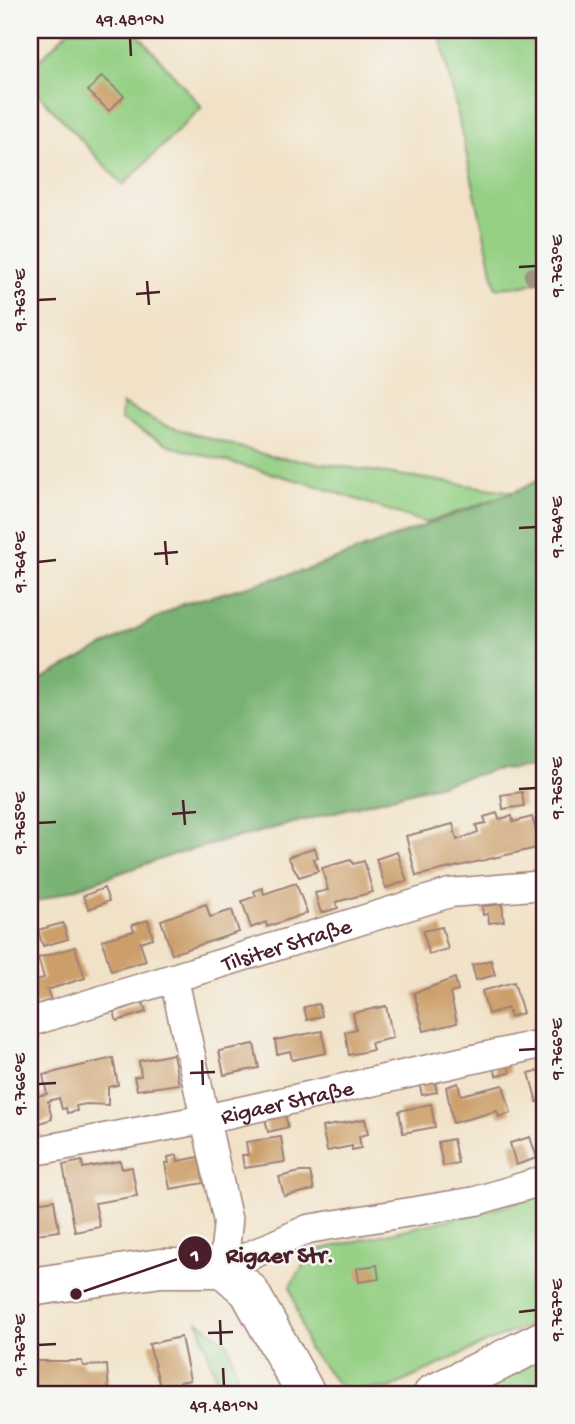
<svg xmlns="http://www.w3.org/2000/svg" width="575" height="1424" font-family="'Gochi Hand',sans-serif">
	<style>
		.green { fill: #95d085; stroke: #707858; stroke-width: 2 }
		.forest { fill: #78b272; stroke: #61684e; stroke-width: 2 }
		.building { fill: #cc9f6b }
		.lines { fill: none; stroke-linecap: round; stroke-linejoin: round }
		.street-casing { stroke: #9e8079; stroke-width: 31 }
		.secondary-casing { stroke: #9e8079; stroke-width: 41 }
		.primary-casing { stroke: #9e8079; stroke-width: 41 }
		.street { stroke: #fff; stroke-width: 28 }
		.secondary { stroke: #fff; stroke-width: 38 }
		.primary { stroke: #fff; stroke-width: 38 }
		.tree { fill: #a19480 }
		.ticks { fill: none; stroke: #4a1f2b; stroke-width: 2.5 }
		.labels { text-anchor: middle; stroke-width: 5; stroke-linejoin: round; paint-order: stroke }
		.street-label { font-size: 23px; fill: #4a1f2b; stroke: #f6f6f2 }
		.leader { fill: none; stroke: #4a1f2b; stroke-width: 2.5 }
		.callout-dot { fill: #4a1f2b; stroke: #f6f6f2; stroke-width: 2.5 }
		.mark-label { font-size: 21px; text-anchor: middle; font-weight: bold; fill: #fff }
		.callout-label { font-size: 24px; text-anchor: middle; font-weight: bold; fill: #4a1f2b; stroke: #f6f6f2; stroke-width: 5; stroke-linejoin: round; paint-order: stroke }
		.neatline { fill: none; stroke: #4a1f2b; stroke-width: 2.5 }
		.ticks-label { font-size: 18px; text-anchor: middle; fill: #4a1f2b }
	</style>
	<rect width="100%" height="100%" fill="#f6f6f2"/>
	<filter id="ink" filterUnits="userSpaceOnUse"><feTurbulence type="fractalNoise" baseFrequency=".0143" numOctaves="2"/><feDisplacementMap in="SourceGraphic" scale="14" xChannelSelector="R" yChannelSelector="G"/><feConvolveMatrix kernelMatrix="1 2 1 2 8 2 1 2 1" color-interpolation-filters="sRGB"/></filter>
	<filter id="wash" filterUnits="userSpaceOnUse"><feTurbulence type="fractalNoise" baseFrequency=".00686" numOctaves="4" result="noise"/><feDisplacementMap in="SourceGraphic" scale="28" xChannelSelector="R" yChannelSelector="G"/><feGaussianBlur stdDeviation="1.57" result="paint"/><feColorMatrix in="noise" values="0 0 0 0 0 0 0 0 0 0 0 0 0 0 0 0 0 1.4 0 .05"/><feComposite in="paint" operator="in"/></filter>
	<g filter="url(#wash)">
		<rect width="100%" height="100%" fill="#f1e2c7"/>
		<!-- green -->
		<path class="green" d="M69,30H134L202,107L123,185L30,85V70Z
			M439,30H545V279L524,286L496,288Z
			M122,404L164,425L270,456L514,492L426,523L311,484L173,447L121,420Z
			M545,1193V1319L485,1343L390,1388L343,1390L308,1348L290,1286L313,1251L503,1207Z
			M198,1321L228,1343L243,1394H221Z
			M545,1339V1394H433Z"/>
		<!-- forest -->
		<path class="forest" d="M545,477V765L494,770L172,855L30,904V685L183,604L309,569L514,492Z"/>
		<g id="blocks">
			<!-- building -->
			<path class="building" d="M102,76L124,96L109,111L88,91Z
				M522,792L524,806L503,809L501,795Z
				M497,813L499,819L512,816L513,822L532,817L541,847L416,876L406,836L453,824L457,840L478,832L476,825L486,823L484,817Z
				M315,848L318,858L314,859L318,871L299,877L288,857Z
				M397,852L407,881L386,888L376,859Z
				M351,860L353,864L364,861L373,892L336,902L338,908L321,913L315,893L328,890L322,868Z
				M296,883L307,913L267,927L266,922L251,928L242,901L256,896L254,891L262,888L264,894Z
				M104,888L109,901L89,909L83,896Z
				M206,904L210,917L232,910L239,932L172,954L161,920Z
				M502,904L504,921L489,923L488,914L483,915L482,906Z
				M148,920L153,938L140,942L146,961L111,971L102,940L134,931L132,925Z
				M63,923L68,939L43,946L38,930Z
				M442,927L448,949L429,954L423,931Z
				M75,947L85,978L47,990L51,1000L30,1007V983L44,978L38,958Z
				M491,960L495,975L476,980L472,965Z
				M455,978L458,991L450,993L457,1023L424,1031L414,993Z
				M514,982L523,1013L510,1017L508,1008L488,1014L482,991Z
				M143,1002L146,1012L117,1021L114,1012Z
				M319,1004L322,1016L307,1020L304,1007Z
				M386,1006L393,1038L371,1043L373,1050L349,1055L345,1032L356,1029L353,1013Z
				M322,1031L326,1053L292,1060L290,1051L277,1054L275,1040Z
				M254,1044L259,1068L224,1075L219,1051Z
				M173,1054L179,1084L137,1090L134,1077L141,1076L139,1061Z
				M507,1057L510,1073L496,1076L493,1059Z
				M113,1058L118,1085L108,1087V1105L86,1104L76,1106L77,1111L67,1113L66,1108L62,1109L59,1098L48,1101L52,1119L30,1126V1088L35,1087L37,1096L47,1094L43,1075Z
				M545,1069V1100L537,1102L529,1073Z
				M433,1074L437,1092L422,1095L418,1078Z
				M458,1083L461,1095L503,1085L511,1113L499,1117L497,1111L453,1123L446,1087Z
				M431,1104L435,1127L403,1133L399,1111Z
				M285,1114L288,1127L268,1132L265,1118Z
				M365,1119L368,1134L359,1136L361,1148L352,1150V1146L327,1151L322,1127Z
				M281,1137L285,1162L244,1168L242,1155H248L246,1142Z
				M530,1137L537,1158L516,1165L510,1143Z
				M453,1139L458,1163L443,1166L438,1142Z
				M177,1155L178,1161L199,1157L204,1183L170,1189L165,1163H169L168,1157Z
				M82,1161L83,1168L120,1161L122,1169L132,1167L137,1196L95,1203L100,1227L75,1232L63,1165Z
				M300,1172H310L314,1190L284,1196L279,1177Z
				M54,1200L59,1231L30,1235V1204Z
				M377,1265L379,1279L359,1282L357,1268Z
				M181,1337L190,1380L180,1382L183,1394H162L149,1344Z
				M30,1355H34V1361H82L83,1366L107,1365L109,1394H73V1391L30,1388Z"/>
		</g>
	</g>
	<g filter="url(#ink)">
		<use href="#blocks" fill-opacity="0" stroke="#9e8079" stroke-width="2"/>
		<g class="lines">
			<!-- street casing -->
			<g class="street-casing">
				<g id="street">
					<path d="M174,979L228,1222L223,1268"/>
					<path id="s1" d="M30,1022L450,893L545,885"/>
					<path id="s2" d="M30,1152L205,1119L545,1043"/>
					<path d="M223,1268L308,1229L476,1201L545,1180"/>
				</g>
			</g>
			<!-- secondary casing -->
			<g class="secondary-casing">
				<path id="secondary" d="M30,1287L161,1268H223L249,1291L306,1394"/>
			</g>
			<!-- primary casing -->
			<g class="primary-casing">
				<path id="primary" d="M433,1394L545,1339"/>
			</g>
			<!-- street -->
			<use href="#street" class="street"/>
			<!-- secondary -->
			<use href="#secondary" class="secondary"/>
			<!-- primary -->
			<use href="#primary" class="primary"/>
		</g>
		<!-- trees -->
		<circle class="tree" cx="533" cy="276" r="9"/>
	</g>
	<!-- ticks -->
	<path class="ticks" d="M130,38L131,56M519,267L536,266M147,281L149,305M136,294L160,292M38,300L56,299M519,528L536,527M165,541L167,565M154,554L178,552M38,562L56,560M519,789L536,788M183,800L185,825M172,814L196,812M38,823L56,822M519,1050L536,1049M202,1060L203,1085M190,1073L215,1072M38,1084L56,1083M519,1312L536,1310M220,1320L221,1345M208,1333L233,1332M38,1345L56,1344M223,1368L224,1386"/>
	<g class="labels">
		<!-- street labels -->
		<g class="street-label">
			<text dy="8" stroke="none"><textPath href="#s1" startOffset="268">Tilsiter Straße</textPath></text>
			<text dy="8" stroke="none"><textPath href="#s2" startOffset="262">Rigaer Straße</textPath></text>
		</g>
	</g>
	<!-- callouts -->
	<path class="leader" d="M76 1294L195 1253"/>
	<g class="callout-dot">
		<circle cx="76" cy="1294" r="7"/>
		<circle cx="195" cy="1253" r="18"/>
	</g>
	<g class="mark-label">
		<text x="195" y="1261">1</text>
	</g>
	<g class="callout-label">
		<text x="280" y="1262">Rigaer Str.</text>
	</g>
	<!-- margin -->
	<rect width="575" height="1424" fill="none" stroke="#f6f6f2" stroke-width="77"/>
	<rect x="38" y="38" width="498" height="1348" class="neatline"/>
	<g class="ticks-label">
		<text x="130" y="25">49.481°N</text>
		<text transform="translate(556 266) rotate(-90)" y="6">9.763°E</text>
		<text transform="translate(19 300) rotate(-90)" y="6">9.763°E</text>
		<text transform="translate(556 527) rotate(-90)" y="6">9.764°E</text>
		<text transform="translate(19 562) rotate(-90)" y="6">9.764°E</text>
		<text transform="translate(556 788) rotate(-90)" y="6">9.765°E</text>
		<text transform="translate(19 823) rotate(-90)" y="6">9.765°E</text>
		<text transform="translate(556 1049) rotate(-90)" y="6">9.766°E</text>
		<text transform="translate(19 1084) rotate(-90)" y="6">9.766°E</text>
		<text transform="translate(556 1310) rotate(-90)" y="6">9.767°E</text>
		<text transform="translate(19 1345) rotate(-90)" y="6">9.767°E</text>
		<text x="224" y="1411">49.481°N</text>
	</g>
</svg>
